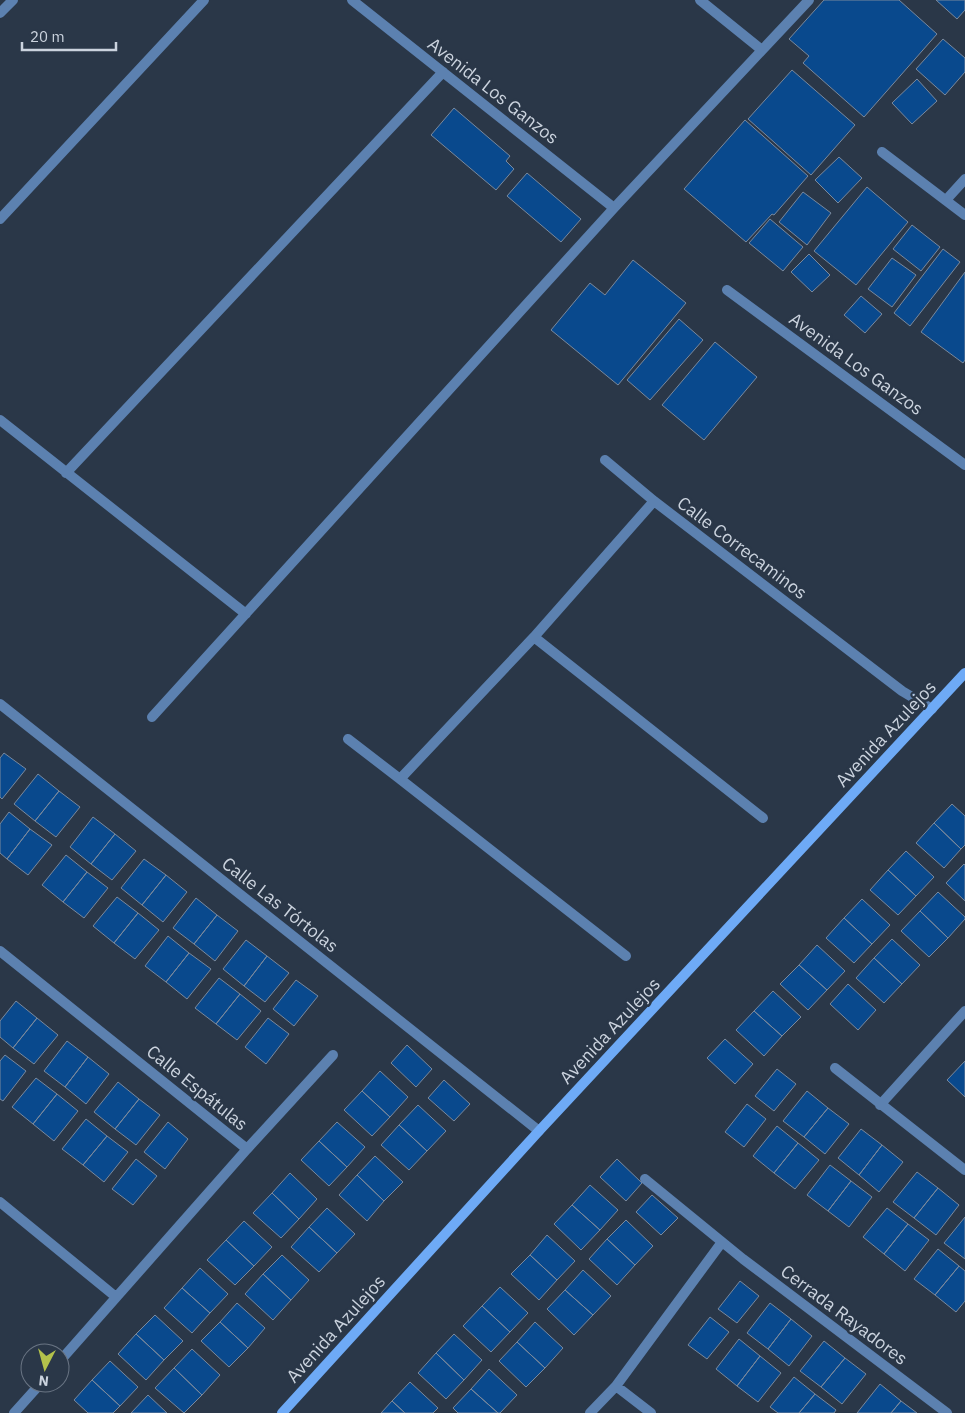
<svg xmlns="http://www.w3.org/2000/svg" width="965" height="1413" font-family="'IBM Plex Sans',sans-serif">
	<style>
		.building { fill: #09498d; stroke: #7a899d }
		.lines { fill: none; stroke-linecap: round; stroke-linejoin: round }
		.minor { stroke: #5c81b0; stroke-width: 10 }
		.tertiary { stroke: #5c81b0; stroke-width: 10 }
		.secondary { stroke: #6eaaf6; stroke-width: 10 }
		.labels { text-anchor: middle; stroke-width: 5; stroke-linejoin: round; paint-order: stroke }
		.street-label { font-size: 18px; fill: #cbd3de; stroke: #2a3748 }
	</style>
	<rect width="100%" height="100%" fill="#2a3748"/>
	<!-- building -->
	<path class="building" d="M824,0H899L937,34L864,117L803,63L809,56L789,39Z
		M936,0H965V10L957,19Z
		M943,39L965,58V72L945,95L916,69Z
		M792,70L855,125L811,175L748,119Z
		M917,79L937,101L912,124L892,103Z
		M454,108L510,156L506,161L514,169L496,190L431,135Z
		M745,120L808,176L774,215L772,214L746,242L684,189Z
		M839,157L862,178L838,203L815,180Z
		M527,173L581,219L561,242L507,196Z
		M867,187L908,222L856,285L814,251Z
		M803,192L831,213L807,245L779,222Z
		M770,219L803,247L783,271L749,243Z
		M912,225L940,247L921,271L893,249Z
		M943,249L960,262L910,326L894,313Z
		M809,254L830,275L812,292L791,272Z
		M892,258L916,275L892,307L868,289Z
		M633,260L686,303L618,385L551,330L590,283L605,295Z
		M965,272V360L963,363L921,332Z
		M861,296L882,314L865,333L844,315Z
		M679,319L703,340L650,400L627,380Z
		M715,342L757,377L704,440L662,405Z
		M4,753L26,769L2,799L0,797V758Z
		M38,774L59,791L35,821L14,804Z
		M59,791L80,807L56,837L35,821Z
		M952,804L965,816V845L961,849L934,823Z
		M9,812L30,829L7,859L0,853V824Z
		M93,817L115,834L91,864L70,847Z
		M934,823L961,849L944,868L916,843Z
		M30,829L52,845L28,875L7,859Z
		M115,834L136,851L112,880L91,864Z
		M906,851L934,877L916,896L888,870Z
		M66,855L87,872L63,902L42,885Z
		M144,859L166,875L142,905L121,888Z
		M964,864L965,865V901L946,883Z
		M888,870L916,896L898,915L870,890Z
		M87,872L108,888L84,918L63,902Z
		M166,875L187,892L163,922L142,905Z
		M938,892L965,917V919L948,938L920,911Z
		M117,897L138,913L114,943L93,926Z
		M196,898L217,915L194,944L173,928Z
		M862,899L890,925L872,944L844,918Z
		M920,911L948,938L929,957L901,931Z
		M138,913L159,930L135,959L114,943Z
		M217,915L238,931L215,961L194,944Z
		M844,918L872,944L854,963L826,938Z
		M168,936L189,953L166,982L145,966Z
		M892,939L920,965L902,984L874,958Z
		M246,940L267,956L244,986L223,969Z
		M817,945L845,971L827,990L799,965Z
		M189,953L211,969L187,999L166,982Z
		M267,956L289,973L265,1002L244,986Z
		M874,958L902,984L884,1003L856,978Z
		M799,965L827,990L808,1010L780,984Z
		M219,978L240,994L216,1024L195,1008Z
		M296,980L318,996L294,1026L273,1009Z
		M848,984L876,1010L858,1030L830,1004Z
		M773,991L801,1017L782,1036L754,1011Z
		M240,994L261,1011L237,1040L216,1024Z
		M16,1001L37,1018L13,1048L0,1037V1021Z
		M754,1011L782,1036L764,1056L736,1030Z
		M37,1018L58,1035L34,1064L13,1048Z
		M268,1018L289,1034L266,1064L245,1047Z
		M725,1039L753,1064L735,1084L707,1058Z
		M67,1041L88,1057L65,1087L44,1071Z
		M407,1045L432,1069L416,1087L391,1063Z
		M5,1055L26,1071L3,1101L0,1099V1061Z
		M88,1057L109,1074L86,1104L65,1087Z
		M965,1061V1097L947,1080Z
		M777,1069L796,1084L774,1111L755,1096Z
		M380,1071L408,1097L390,1117L362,1091Z
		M36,1078L57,1094L33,1124L12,1107Z
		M444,1080L470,1104L454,1121L428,1098Z
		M118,1082L139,1099L115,1129L94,1112Z
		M362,1091L390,1117L372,1136L344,1110Z
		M807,1091L828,1108L804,1137L783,1121Z
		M57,1094L78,1111L54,1141L33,1124Z
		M139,1099L160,1115L136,1145L115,1129Z
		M747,1104L766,1119L744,1147L725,1132Z
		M418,1105L446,1131L427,1151L399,1125Z
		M828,1108L849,1124L825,1154L804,1137Z
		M86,1119L107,1136L83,1165L62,1149Z
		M168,1122L188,1139L165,1169L144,1152Z
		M337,1122L365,1147L347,1167L319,1141Z
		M399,1125L427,1151L409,1170L381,1145Z
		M777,1126L798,1143L774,1173L753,1156Z
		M861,1129L882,1145L859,1175L838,1158Z
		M107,1136L128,1152L104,1182L83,1165Z
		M319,1141L347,1167L329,1186L301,1160Z
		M798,1143L819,1160L795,1189L774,1173Z
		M882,1145L903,1162L879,1192L859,1175Z
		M375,1156L403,1182L384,1201L357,1175Z
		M136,1159L157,1176L133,1205L112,1189Z
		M617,1159L642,1183L626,1201L600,1177Z
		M830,1165L851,1181L828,1211L807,1195Z
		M917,1172L938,1188L914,1218L893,1202Z
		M290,1173L317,1199L299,1219L272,1193Z
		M357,1175L384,1201L367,1221L339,1195Z
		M851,1181L872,1197L849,1227L828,1211Z
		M590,1185L618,1210L600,1230L572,1205Z
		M938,1188L959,1205L936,1235L914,1218Z
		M272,1193L299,1219L281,1238L253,1213Z
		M652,1195L678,1218L661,1235L636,1212Z
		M572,1205L600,1230L581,1250L554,1224Z
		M327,1208L355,1234L337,1253L309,1227Z
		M887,1208L908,1224L884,1254L863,1237Z
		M965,1217V1259L944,1243Z
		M626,1220L653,1246L635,1265L607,1239Z
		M244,1221L272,1247L254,1266L226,1240Z
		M908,1224L929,1240L905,1271L884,1254Z
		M309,1227L337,1253L319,1272L291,1247Z
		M547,1235L575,1261L557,1280L530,1255Z
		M607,1239L635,1265L617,1285L589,1259Z
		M226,1240L254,1266L235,1285L207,1260Z
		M938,1249L959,1266L935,1295L914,1279Z
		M282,1255L309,1280L291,1300L263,1274Z
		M530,1255L557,1280L539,1300L511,1274Z
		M959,1266L965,1271V1301L956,1312L935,1295Z
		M200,1268L228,1294L210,1313L182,1288Z
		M583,1270L611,1296L593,1315L565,1290Z
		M263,1274L291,1300L273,1320L245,1294Z
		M740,1281L759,1296L737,1323L718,1309Z
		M500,1287L528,1313L510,1332L482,1306Z
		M182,1288L210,1313L192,1333L164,1308Z
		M565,1290L593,1315L574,1335L547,1309Z
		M237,1303L265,1328L248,1348L220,1322Z
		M770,1303L791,1319L768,1349L747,1333Z
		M482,1306L510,1332L491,1352L463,1326Z
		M155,1315L183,1341L164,1360L136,1334Z
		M710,1317L729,1332L707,1359L688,1345Z
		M791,1319L812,1336L789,1366L768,1349Z
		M220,1322L248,1348L229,1367L201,1341Z
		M535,1322L563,1348L545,1368L517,1342Z
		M136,1334L164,1360L146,1380L118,1354Z
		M454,1334L482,1360L464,1380L436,1353Z
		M739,1339L760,1356L737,1386L716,1369Z
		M824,1341L845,1358L821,1387L800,1371Z
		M517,1342L545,1368L526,1387L499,1361Z
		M192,1349L220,1375L202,1395L174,1368Z
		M436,1353L464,1380L446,1399L418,1373Z
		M760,1356L781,1373L758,1402L737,1386Z
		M845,1358L866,1374L842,1404L821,1387Z
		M110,1361L138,1387L120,1406L92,1380Z
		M174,1368L202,1395L184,1413L155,1388Z
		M489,1369L517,1395L500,1413H498L471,1389Z
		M794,1377L815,1394L799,1413H778L770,1407Z
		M92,1380L120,1406L113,1413H88L74,1400Z
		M410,1382L438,1408L433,1413H405L392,1401Z
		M880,1384L901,1401L891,1413H857Z
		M471,1389L498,1413H458L453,1408Z
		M815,1394L836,1410L834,1413H799Z
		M148,1395L167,1413H131Z
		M392,1401L405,1413H381Z
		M901,1401L917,1413H891Z"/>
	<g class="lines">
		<!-- minor -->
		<path class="minor" d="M352,0L614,208
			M700,0L762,50
			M0,13L13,0
			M882,152L965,215
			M946,200L965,179
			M0,219L204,0
			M727,290L965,465
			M0,420L246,614
			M605,460L654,501
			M66,473L443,72
			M534,637L763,818
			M152,717L614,208L809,0
			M348,739L400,779
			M0,951L247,1149L60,1361
			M626,956L400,779L534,637L654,501L902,691L932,709
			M835,1068L965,1170
			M880,1105L965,1011
			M247,1149L333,1055
			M645,1179L743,1259L947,1413
			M0,1202L116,1297
			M616,1386L651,1413
			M14,1413L41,1383
			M590,1413L616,1386L722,1242"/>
		<!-- tertiary -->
		<path class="tertiary" d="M0,704L539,1131"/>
		<!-- secondary -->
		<path class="secondary" d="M282,1413L539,1131L965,673"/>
	</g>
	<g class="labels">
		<!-- street labels -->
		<g class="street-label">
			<text transform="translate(493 91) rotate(38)" y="6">Avenida Los Ganzos</text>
			<text transform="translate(856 364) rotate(36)" y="6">Avenida Los Ganzos</text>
			<text transform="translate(742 548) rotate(37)" y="6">Calle Correcaminos</text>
			<text transform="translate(886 734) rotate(-47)" y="6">Avenida Azulejos</text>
			<text transform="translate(280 905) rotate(38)" y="6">Calle Las Tórtolas</text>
			<text transform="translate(610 1031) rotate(-47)" y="6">Avenida Azulejos</text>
			<text transform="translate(197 1088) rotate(39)" y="6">Calle Espátulas</text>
			<text transform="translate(844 1315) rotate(37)" y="6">Cerrada Rayadores</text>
			<text transform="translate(336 1329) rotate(-48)" y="6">Avenida Azulejos</text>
		</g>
	</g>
	<!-- north arrow -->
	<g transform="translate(45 1368) rotate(186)"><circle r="24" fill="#2a3748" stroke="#6a7584"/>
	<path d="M0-4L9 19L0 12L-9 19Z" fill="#b3c24b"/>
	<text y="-8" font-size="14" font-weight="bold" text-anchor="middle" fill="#cbd3de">N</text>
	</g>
	<!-- scale -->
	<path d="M22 42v8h94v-8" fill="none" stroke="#cbd3de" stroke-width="2.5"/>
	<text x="30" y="42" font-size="15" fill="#cbd3de" stroke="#2a3748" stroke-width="4" paint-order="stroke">20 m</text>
</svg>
